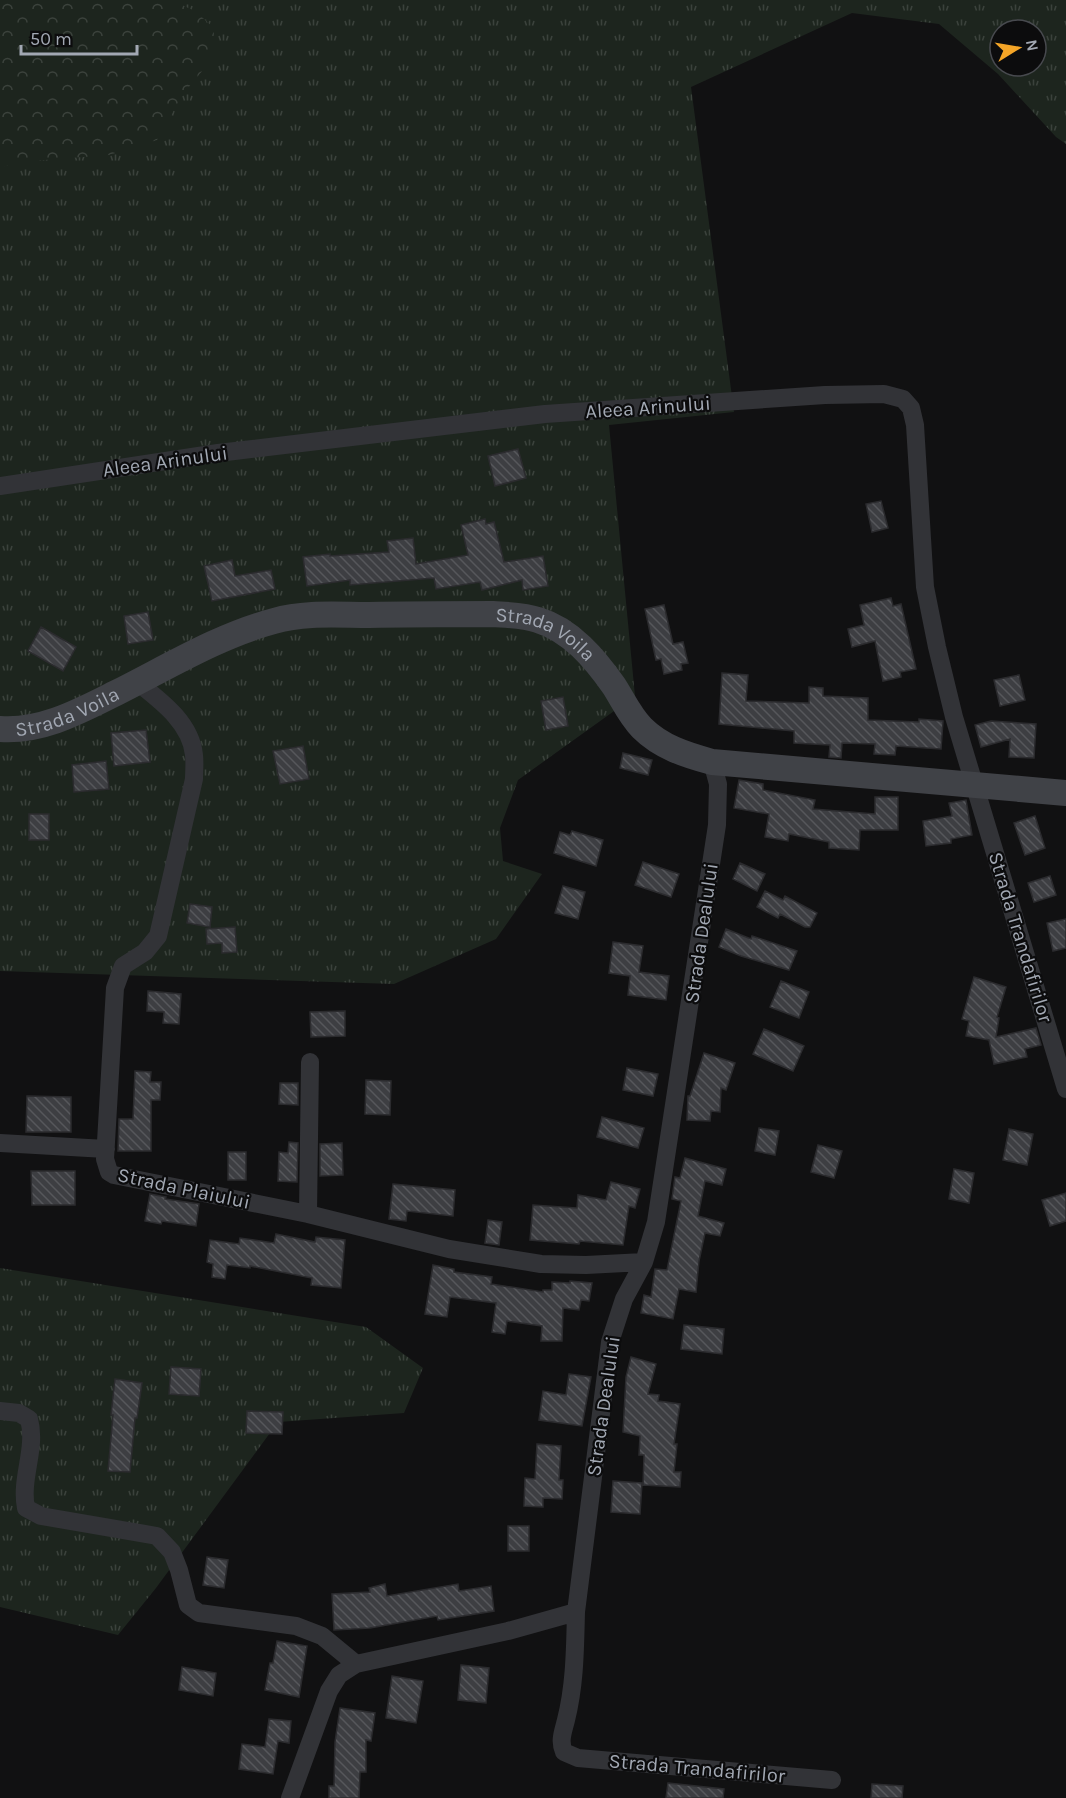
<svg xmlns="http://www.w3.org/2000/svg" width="1066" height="1798" font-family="Karla,sans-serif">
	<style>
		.grass { fill: url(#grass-tufts); fill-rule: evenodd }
		.forest { fill: url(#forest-crowns) }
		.building { fill: url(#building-back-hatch); stroke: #2b2b2e; stroke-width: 1.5 }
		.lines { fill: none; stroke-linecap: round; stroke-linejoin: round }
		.minor { stroke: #323337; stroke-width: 18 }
		.secondary { stroke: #404247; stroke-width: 26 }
		.labels { text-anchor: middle; stroke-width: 4.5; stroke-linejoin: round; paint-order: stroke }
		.street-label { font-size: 20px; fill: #a2a8b3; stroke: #0c0c0d }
	</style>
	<defs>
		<pattern id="grass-tufts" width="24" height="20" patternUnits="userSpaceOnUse" patternTransform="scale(1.5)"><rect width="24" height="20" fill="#1d251e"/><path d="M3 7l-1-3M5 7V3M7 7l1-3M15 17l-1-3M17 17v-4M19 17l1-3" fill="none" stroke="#3b423c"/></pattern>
		<pattern id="forest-crowns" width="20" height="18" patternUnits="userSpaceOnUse" patternTransform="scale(1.5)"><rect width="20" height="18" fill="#1d251e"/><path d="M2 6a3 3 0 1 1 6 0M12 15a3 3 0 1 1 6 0" fill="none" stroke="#3b423c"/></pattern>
		<pattern id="building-back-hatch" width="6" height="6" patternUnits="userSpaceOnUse" patternTransform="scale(1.5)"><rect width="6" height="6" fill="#3d3e42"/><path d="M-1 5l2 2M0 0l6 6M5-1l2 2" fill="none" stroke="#56575b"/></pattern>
	</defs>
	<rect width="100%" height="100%" fill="#111112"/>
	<!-- grass -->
	<path class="grass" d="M0,0H1066V144L1056,137L998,74L939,24L852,13L691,87L734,412L609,425L635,696L518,780L500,828L503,861L542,874L496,939L394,984L0,971ZM1000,30H1036V66H1000Z
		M0,1268L366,1327L423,1368L404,1413L278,1422L156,1588L118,1635L0,1607Z"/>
	<!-- forest -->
	<path class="forest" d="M0,0L175,2L195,11L214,28L213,58L183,94L157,140L109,155L32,161L0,167Z"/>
	<!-- building -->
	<path class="building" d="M518,449L526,478L495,486L488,456Z
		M881,501L888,528L872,532L866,504Z
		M485,519L486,524L494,522L504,562L543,556L548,586L523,590L522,580L482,590L480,582L436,589L434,578L350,585V580L307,586L303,557L330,554V556L389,552L387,541L413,538L416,564L468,555L461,525Z
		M232,560L235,576L271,570L275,589L212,601L204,566Z
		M891,598L893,606L901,604L916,669L900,672L901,677L883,681L875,641L852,647L848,629L864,625L860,605Z
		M664,605L673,644L683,642L688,663L681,664L682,670L664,674L661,659L656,660L645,609Z
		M148,612L153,640L128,644L124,616Z
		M41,627L76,647L63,671L28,651Z
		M722,673L748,675L746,701L809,703V687L823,688V696L868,698V720L919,722V719L943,721L941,749L896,746L895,755L874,754L875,744L842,743L841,758L829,757L830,745L794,743V731L719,724Z
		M1019,675L1025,700L1000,706L994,680Z
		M563,697L568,726L546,730L541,701Z
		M991,721L1036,724L1034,758L1009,757L1010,739L981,747L975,725Z
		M146,730L150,762L114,766L111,733Z
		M303,746L309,779L280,784L273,751Z
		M623,753L652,760L648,775L620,768Z
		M106,761L109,789L74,792L72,765Z
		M739,780L763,784V790L815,800L813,809L875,814V797H898V830H860L859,850L829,848V842L789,834L788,841L765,837L769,814L734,808Z
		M966,800L972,835L951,839V843L926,846L923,821L952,816L949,803Z
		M29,814H49V840H29Z
		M1035,816L1045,848L1025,855L1014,823Z
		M572,831L603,840L596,866L554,853L560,832L570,835Z
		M643,862L679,874L671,897L635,885Z
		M740,863L765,874L757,891L733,879Z
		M1050,876L1056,895L1034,902L1028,883Z
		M563,886L585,892L578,919L555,913Z
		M765,891L783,900L785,896L817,913L810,927H805L780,914L778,918L757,907Z
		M190,904L212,907L210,927L187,923Z
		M1066,919V948L1053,951L1047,923Z
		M235,927L237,952L222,953V943L207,944L206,929Z
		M726,929L751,939L752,936L797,951L789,970L741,956L719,947Z
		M613,942L643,946L639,972L669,976L666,1000L628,995L630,976L609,973Z
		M974,977L1006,987L997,1017L999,1018L996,1037L1036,1028L1041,1045L1025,1049L1027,1057L994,1064L989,1040L966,1036L969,1021L962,1019Z
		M781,981L809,992L799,1018L770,1007Z
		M148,991L181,994L179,1024L163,1023L164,1012L147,1011Z
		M345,1011V1036L311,1037L310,1012Z
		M764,1029L804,1046L793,1071L753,1054Z
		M704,1053L735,1063L726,1090L721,1088L720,1112L711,1111L710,1121L687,1120L688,1096H690Z
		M627,1068L658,1074L653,1096L623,1090Z
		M135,1071L151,1072L150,1082H161L160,1100H151V1151H118L119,1119H133Z
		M366,1080L391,1081L390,1115L365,1114Z
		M280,1083H298V1105L279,1104Z
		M27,1096L71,1097V1132H26Z
		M602,1117L644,1128L638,1148L597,1137Z
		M759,1128L779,1131L775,1155L755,1151Z
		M1009,1129L1033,1134L1027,1165L1003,1160Z
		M289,1142L298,1143L297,1182L278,1181L279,1152L288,1153Z
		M342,1143L343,1175L320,1176V1144Z
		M818,1145L842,1151L834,1178L811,1172Z
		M228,1152H246V1180H228Z
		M685,1158L726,1169L722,1185L705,1181L698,1216L724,1223L720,1236L705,1233L699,1261L696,1292L679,1289L673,1319L641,1313L644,1295L651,1297L655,1269L667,1270L681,1201L672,1199L675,1177L680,1178Z
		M954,1169L974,1173L969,1203L949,1199Z
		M31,1171H75V1205H32Z
		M611,1182L640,1189L635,1208L629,1206L623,1245L580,1241L579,1244L530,1240L533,1205L577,1208L578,1195L606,1200Z
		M393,1184L455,1190L453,1216L407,1211L406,1221L389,1219Z
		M1066,1193V1221L1050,1226L1042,1200Z
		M150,1194L166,1197L165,1199L199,1204L196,1226L162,1221L161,1224L145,1221Z
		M488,1220L502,1222L499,1245L485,1243Z
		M276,1234L315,1242L316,1237L345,1240L341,1288L311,1285L312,1278L250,1266V1268L227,1265L225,1279L212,1277L213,1264L207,1262L210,1240L239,1244L240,1238L274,1243Z
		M433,1265L454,1269V1272L492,1277L491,1284L543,1292V1290H552V1282L570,1283V1281L592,1283L589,1301L581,1300L579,1310L563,1308L562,1341H541L542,1326L507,1321L505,1334L492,1332L496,1303L450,1297L447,1317L425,1314Z
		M684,1325L724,1329L722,1354L681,1349Z
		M631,1357L656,1364L648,1394L659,1395L658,1401L680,1404L674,1444H677L674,1472H681L680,1487L643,1485L644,1455H639L640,1436L623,1432L626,1377Z
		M171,1367L201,1369L199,1396L169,1394Z
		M569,1374L591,1377L582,1426L539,1420L543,1391L566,1395Z
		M115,1379L142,1383L137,1418H135L130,1472L108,1471L113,1415H111Z
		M247,1411L283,1412L282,1434L246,1433Z
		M537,1444L561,1446L559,1480H563L562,1499L543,1498V1507L524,1506L525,1478L535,1479Z
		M613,1481L642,1483L640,1514L611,1512Z
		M508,1526H529V1551H508Z
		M207,1557L228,1560L224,1588L203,1585Z
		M385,1584L387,1596L458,1584L459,1591L491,1586L494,1611L438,1620L437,1616L370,1628L334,1630L332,1594L370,1592L369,1588Z
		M277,1641L307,1646L299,1697L265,1690L270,1663H273Z
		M461,1665L489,1668L486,1703L458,1700Z
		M182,1667L216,1673L213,1696L179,1690Z
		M392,1676L423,1681L416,1723L386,1718Z
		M340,1708L375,1713L371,1741L366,1740V1772H360L359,1798H329V1786H334L335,1742Z
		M269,1719L291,1721L289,1743L278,1741L273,1774L239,1769L242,1744L265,1747Z
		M668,1783L724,1789L723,1798H666Z
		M872,1784L903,1786L902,1798H871Z"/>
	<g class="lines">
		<!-- minor -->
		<path class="minor" d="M0,486L218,453L545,414L825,395L884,394L903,399L911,408L915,425L925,587L937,647L954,717L1066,1089
			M137,682C161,701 191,723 194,755C195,763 194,771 194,779L158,936L145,952L123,966L115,988L105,1159L109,1172L114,1175L308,1214L449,1249L541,1264L586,1265L644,1262
			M0,1143L106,1149
			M308,1214L310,1062
			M0,1411L19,1413L29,1419C37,1449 20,1478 26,1508L41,1516L157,1536L172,1552L179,1570L188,1605L199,1613L296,1626L322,1636L356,1664
			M576,1612C575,1649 575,1684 566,1720C563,1732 559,1741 564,1752L578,1758L832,1780
			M290,1798L329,1691L339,1675L356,1664L508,1631L576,1612L610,1342L624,1299L644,1262L656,1222L717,825L718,784L712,762"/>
		<!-- secondary -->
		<path class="secondary" id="s1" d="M0,729C42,732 80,711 116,693C168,667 218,636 274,621C305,612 338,615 369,615C410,614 451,614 493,614C508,615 524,615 538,620C571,630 595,659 614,686C623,700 630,716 642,728C661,747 686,755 712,762L1066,793"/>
	</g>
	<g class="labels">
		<!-- street labels -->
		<g class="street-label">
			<text transform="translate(648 407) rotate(-4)" y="7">Aleea Arinului</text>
			<text transform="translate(165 461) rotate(-8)" y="7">Aleea Arinului</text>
			<text dy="7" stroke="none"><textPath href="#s1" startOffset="574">Strada Voila</textPath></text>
			<text dy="7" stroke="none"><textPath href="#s1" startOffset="70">Strada Voila</textPath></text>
			<text transform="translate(701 933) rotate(-82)" y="7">Strada Dealului</text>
			<text transform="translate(1021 937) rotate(73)" y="7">Strada Trandafirilor</text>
			<text transform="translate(184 1188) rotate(12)" y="7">Strada Plaiului</text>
			<text transform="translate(603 1406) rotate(-82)" y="7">Strada Dealului</text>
			<text transform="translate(697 1768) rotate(5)" y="7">Strada Trandafirilor</text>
		</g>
	</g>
	<!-- north arrow -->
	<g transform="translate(1018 48) rotate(79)"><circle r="28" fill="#0c0c0d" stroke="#484a4f" stroke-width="1.5"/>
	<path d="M0-4.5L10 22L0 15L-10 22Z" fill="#f4a527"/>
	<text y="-9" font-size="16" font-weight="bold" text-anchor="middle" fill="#a2a8b3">N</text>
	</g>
	<!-- scale -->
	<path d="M21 45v9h116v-9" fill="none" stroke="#a2a8b3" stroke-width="3"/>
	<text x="30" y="45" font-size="18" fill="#a2a8b3" stroke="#0c0c0d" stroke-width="4.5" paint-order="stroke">50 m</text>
</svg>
